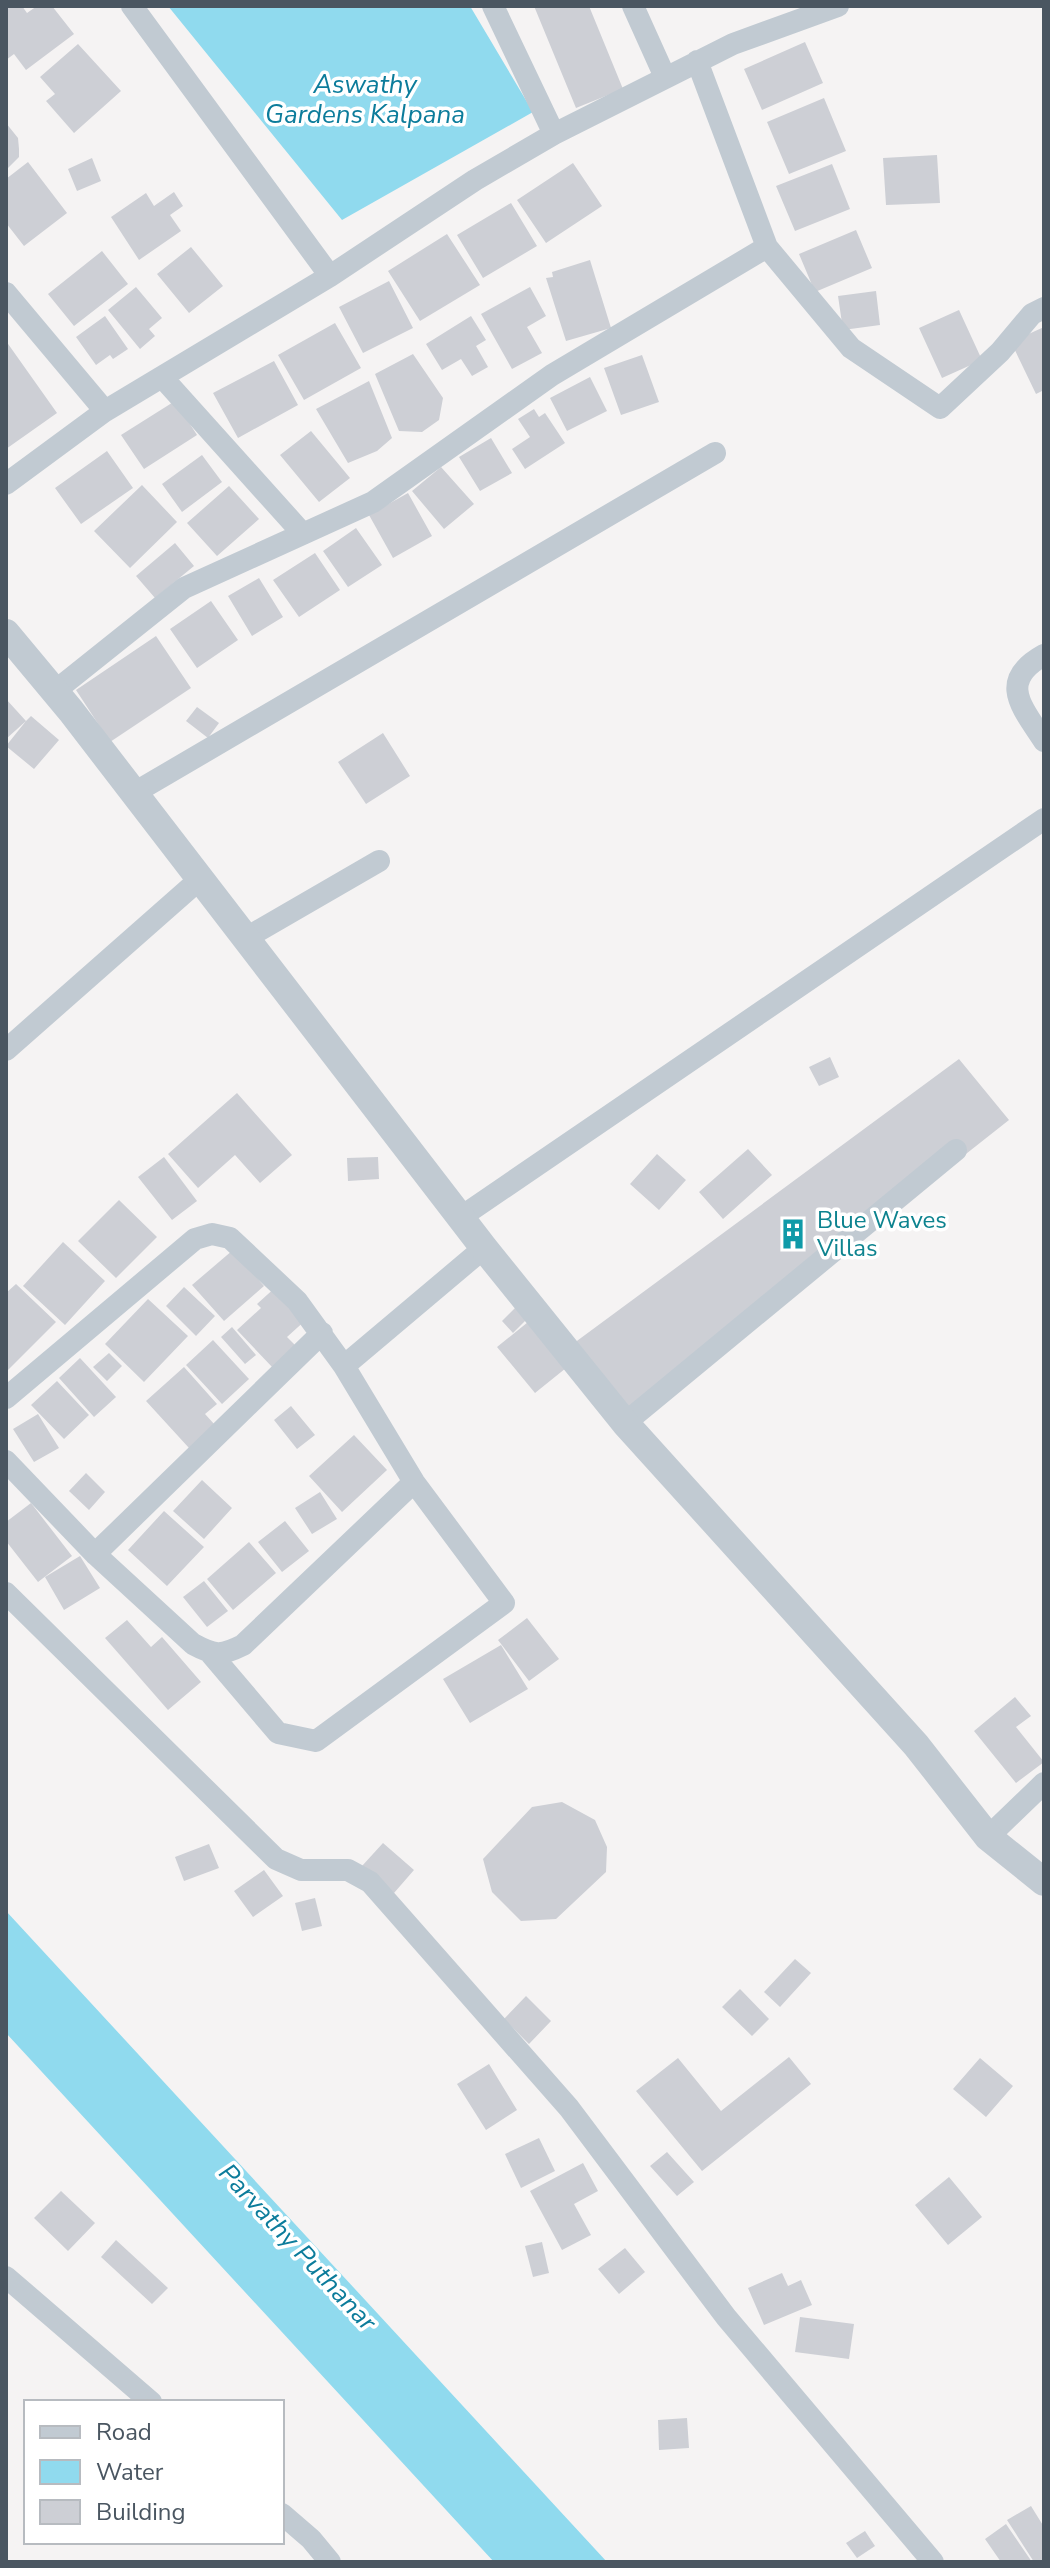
<svg xmlns="http://www.w3.org/2000/svg" width="1050" height="2568" font-family="'Nunito Sans',sans-serif">
	<style>
		.water { fill: #90daee }
		.building { fill: #cdcfd5 }
		.lines { fill: none; stroke-linecap: round; stroke-linejoin: round }
		.minor { stroke: #c1cad2; stroke-width: 22 }
		.tertiary { stroke: #c1cad2; stroke-width: 28 }
		.labels { text-anchor: middle; stroke-width: 7; stroke-linejoin: round; paint-order: stroke }
		.culture-label { font-size: 24px; fill: #0d838f; stroke: #fff; text-anchor: start }
		.water-label { font-size: 26px; font-style: italic; fill: #0c7c9b; stroke: #fff }
	</style>
	<rect width="100%" height="100%" fill="#f5f3f3"/>
	<!-- water -->
	<path class="water" d="M168,6H470L533,112L342,220Z
		M6,1911L607,2562H494L6,2033Z"/>
	<!-- building -->
	<path class="building" d="M6,6H22L27,13L37,6H52L74,34L26,70L14,54L6,60Z
		M534,6H589L623,89L576,108Z
		M805,42L823,83L762,110L744,69Z
		M78,44L121,91L74,133L46,101L55,94L40,77Z
		M824,98L846,151L789,174L767,122Z
		M6,123L18,138L19,149V157L6,170Z
		M937,155L940,203L886,205L883,158Z
		M92,158L101,181L77,191L68,169Z
		M28,162L67,213L24,246L6,223V179Z
		M573,163L602,206L546,243L517,200Z
		M832,164L850,209L795,231L776,186Z
		M174,192L183,206L170,215L181,231L139,260L111,217L146,193L154,206Z
		M511,203L537,246L483,278L457,235Z
		M856,230L872,268L815,292L799,254Z
		M447,234L480,285L420,321L388,271Z
		M191,247L223,286L189,313L157,274Z
		M102,251L128,284L74,326L48,294Z
		M590,260L611,328L566,341L546,278L553,277L552,272Z
		M389,281L413,328L363,353L339,307Z
		M136,287L162,318L149,329L155,336L140,349L108,310Z
		M530,287L546,316L527,327L542,353L512,369L481,314Z
		M876,291L880,325L843,330L838,296Z
		M959,310L982,360L942,378L919,328Z
		M105,316L128,349L113,359L110,355L96,365L76,337Z
		M471,316L486,340L476,346L488,367L472,376L461,359L442,370L426,344Z
		M335,323L361,368L304,400L278,355Z
		M1044,327V390L1036,394L1011,342Z
		M6,341L57,413L6,449Z
		M413,354L443,398L439,420L422,432L399,431L375,374Z
		M642,355L659,402L621,415L604,368Z
		M274,361L298,405L238,438L213,393Z
		M590,377L607,411L567,431L550,398Z
		M369,381L392,438L377,451L348,463L316,409Z
		M175,401L197,435L144,469L121,435Z
		M534,409L539,417L545,413L565,443L525,469L512,449L530,437L518,419Z
		M311,431L350,478L319,502L280,455Z
		M491,438L512,473L480,491L459,457Z
		M107,451L133,488L81,524L55,488Z
		M202,455L222,482L182,512L162,484Z
		M441,467L474,504L444,529L412,491Z
		M142,485L177,522L130,568L94,531Z
		M229,486L259,519L217,556L187,523Z
		M408,493L432,536L393,558L369,515Z
		M356,528L382,565L348,587L323,551Z
		M175,543L194,566L155,598L136,576Z
		M315,553L340,590L299,617L273,580Z
		M259,578L283,617L252,636L228,596Z
		M211,601L238,640L197,668L170,629Z
		M156,636L191,688L110,742L76,690Z
		M6,699L26,721L31,716L59,740L34,769L6,746L26,721L6,739Z
		M197,707L219,723L208,738L186,721Z
		M383,733L410,776L366,804L338,762Z
		M830,1057L839,1077L819,1086L809,1067Z
		M959,1059L1009,1120L625,1423L566,1349Z
		M237,1093L292,1155L260,1183L235,1155L198,1188L168,1154Z
		M748,1149L772,1175L723,1219L699,1192Z
		M657,1154L686,1180L659,1210L630,1184Z
		M164,1157L197,1201L172,1220L138,1177Z
		M378,1157L379,1179L348,1181L347,1158Z
		M119,1200L157,1237L116,1278L78,1241Z
		M63,1242L105,1281L65,1325L23,1286Z
		M233,1250L264,1286L224,1321L192,1285Z
		M16,1284L56,1322L6,1372V1293Z
		M278,1285L308,1318L287,1337L296,1346L273,1368L237,1330L261,1308L257,1304Z
		M184,1287L215,1316L196,1336L166,1306Z
		M148,1299L188,1336L144,1382L105,1344Z
		M517,1306L529,1317L513,1333L502,1321Z
		M533,1318L571,1364L535,1393L497,1347Z
		M232,1327L256,1355L245,1364L221,1337Z
		M213,1340L249,1379L222,1404L186,1365Z
		M109,1353L122,1366L107,1381L93,1367Z
		M80,1358L116,1397L94,1417L59,1378Z
		M184,1367L217,1404L205,1414L215,1425L189,1448L146,1401Z
		M57,1381L89,1415L64,1439L31,1405Z
		M291,1406L315,1435L297,1449L274,1420Z
		M38,1414L59,1448L34,1462L13,1429Z
		M354,1435L387,1470L342,1512L309,1476Z
		M86,1473L105,1492L89,1510L69,1491Z
		M202,1480L232,1508L204,1539L173,1511Z
		M320,1492L337,1519L312,1534L295,1508Z
		M31,1503L72,1556L38,1582L6,1541V1522Z
		M164,1511L204,1547L167,1586L128,1550Z
		M285,1521L309,1551L282,1572L258,1542Z
		M249,1542L276,1573L233,1610L207,1579Z
		M80,1556L100,1588L64,1610L45,1577Z
		M204,1581L228,1611L207,1627L183,1597Z
		M527,1618L559,1659L529,1681L498,1640Z
		M127,1620L151,1647L162,1637L201,1682L168,1710L105,1638Z
		M501,1645L528,1689L470,1723L443,1679Z
		M1015,1697L1031,1716L1016,1727L1044,1762L1016,1783L974,1731Z
		M562,1802L595,1820L607,1847L606,1872L556,1919L521,1921L492,1892L483,1859L532,1807Z
		M383,1843L414,1870L394,1893L362,1866Z
		M209,1844L219,1868L184,1881L175,1857Z
		M264,1870L283,1896L253,1917L234,1891Z
		M315,1898L322,1926L302,1931L295,1903Z
		M795,1959L811,1973L780,2007L764,1992Z
		M740,1989L769,2019L752,2036L722,2007Z
		M526,1996L551,2021L529,2044L504,2019Z
		M789,2057L811,2084L702,2171L636,2091L678,2058L721,2111Z
		M980,2058L1013,2086L986,2117L953,2089Z
		M489,2064L517,2110L486,2130L457,2084Z
		M539,2138L555,2171L521,2188L505,2154Z
		M667,2152L694,2182L677,2196L650,2166Z
		M583,2163L598,2191L574,2204L591,2235L562,2250L530,2191Z
		M949,2177L982,2217L948,2245L915,2205Z
		M61,2191L95,2223L68,2251L34,2218Z
		M116,2240L168,2288L152,2304L101,2257Z
		M542,2242L549,2273L533,2277L525,2246Z
		M625,2248L645,2272L619,2294L598,2269Z
		M782,2273L788,2286L801,2280L812,2305L764,2325L748,2288Z
		M800,2317L854,2324L849,2359L795,2352Z
		M687,2418L689,2448L659,2450L658,2420Z
		M1031,2506L1044,2527V2560L1041,2562H1034L1007,2520Z
		M1006,2524L1032,2562H1001L985,2539Z
		M865,2531L875,2546L857,2558L846,2543Z"/>
	<g class="lines">
		<!-- minor -->
		<path class="minor" d="M132,6L330,276
			M493,6L554,134
			M633,6L665,77
			M767,247L851,348L940,408L1000,352L1032,314L1044,308
			M6,293L105,411L6,484
			M162,377L303,534
			M105,411L330,276L475,180L554,134L733,44L838,6
			M1044,655C997,681 1022,707 1044,741
			M55,691L184,588L373,502L552,375L767,247L697,61
			M134,793L715,453
			M246,938L379,861
			M6,1050L200,879
			M461,1217L1044,819
			M344,1366L484,1248
			M6,1398L195,1239L212,1234L230,1238L297,1301L344,1366L414,1482L504,1603L316,1741L278,1733L211,1654
			M625,1423L956,1150
			M6,1461L95,1554L193,1644C215,1656 221,1656 243,1645L414,1482
			M95,1554L322,1333
			M6,1593L276,1859L301,1870H348L370,1882L569,2108L726,2317L933,2562
			M988,1837L1044,1783
			M6,2277L151,2402
			M282,2514L311,2539L330,2562"/>
		<!-- tertiary -->
		<path class="tertiary" d="M6,633L71,711L484,1248L625,1423L916,1745L988,1837L1044,1882"/>
	</g>
	<!-- icons -->
	<defs>
		<g id="building-bare" transform="scale(2.4)"><path d="M-4-6H4V6H1V3H-1V6H-4ZM-2.5-4.3h1.7v1.8h-1.7ZM.8-4.3h1.7v1.8H.8ZM-2.5-1h1.7V.8h-1.7ZM.8-1h1.7V.8H.8Z" fill="#0f9aa8" stroke="#fff" stroke-width="2.5" paint-order="stroke"/></g>
	</defs>
	<g fill-rule="evenodd">
		<use href="#building-bare" x="793" y="1234"/>
	</g>
	<g class="labels">
		<!-- culture labels -->
		<g class="culture-label">
			<text x="817" y="1228">Blue Waves<tspan x="817" dy="28">Villas</tspan></text>
		</g>
		<!-- water labels -->
		<g class="water-label">
			<text x="365" y="93">Aswathy<tspan x="365" dy="30">Gardens Kalpana</tspan></text>
			<text transform="translate(298 2247) rotate(47)" y="9">Parvathy Puthanar</text>
		</g>
	</g>
	<!-- border -->
	<rect width="1050" height="2568" fill="none" stroke="#4a5661" stroke-width="16"/>
	<!-- legend -->
	<rect x="24" y="2400" width="260" height="144" fill="#ffffff" stroke="#b7bbc0" stroke-width="2"/>
	<rect x="40" y="2426" width="40" height="12" fill="#c1cad2" stroke="#b7bbc0" stroke-width="2"/>
	<text x="96" y="2440" font-size="24" fill="#4a5661">Road</text>
	<rect x="40" y="2460" width="40" height="24" fill="#90daee" stroke="#b7bbc0" stroke-width="2"/>
	<text x="96" y="2480" font-size="24" fill="#4a5661">Water</text>
	<rect x="40" y="2500" width="40" height="24" fill="#cdcfd5" stroke="#b7bbc0" stroke-width="2"/>
	<text x="96" y="2520" font-size="24" fill="#4a5661">Building</text>
</svg>
